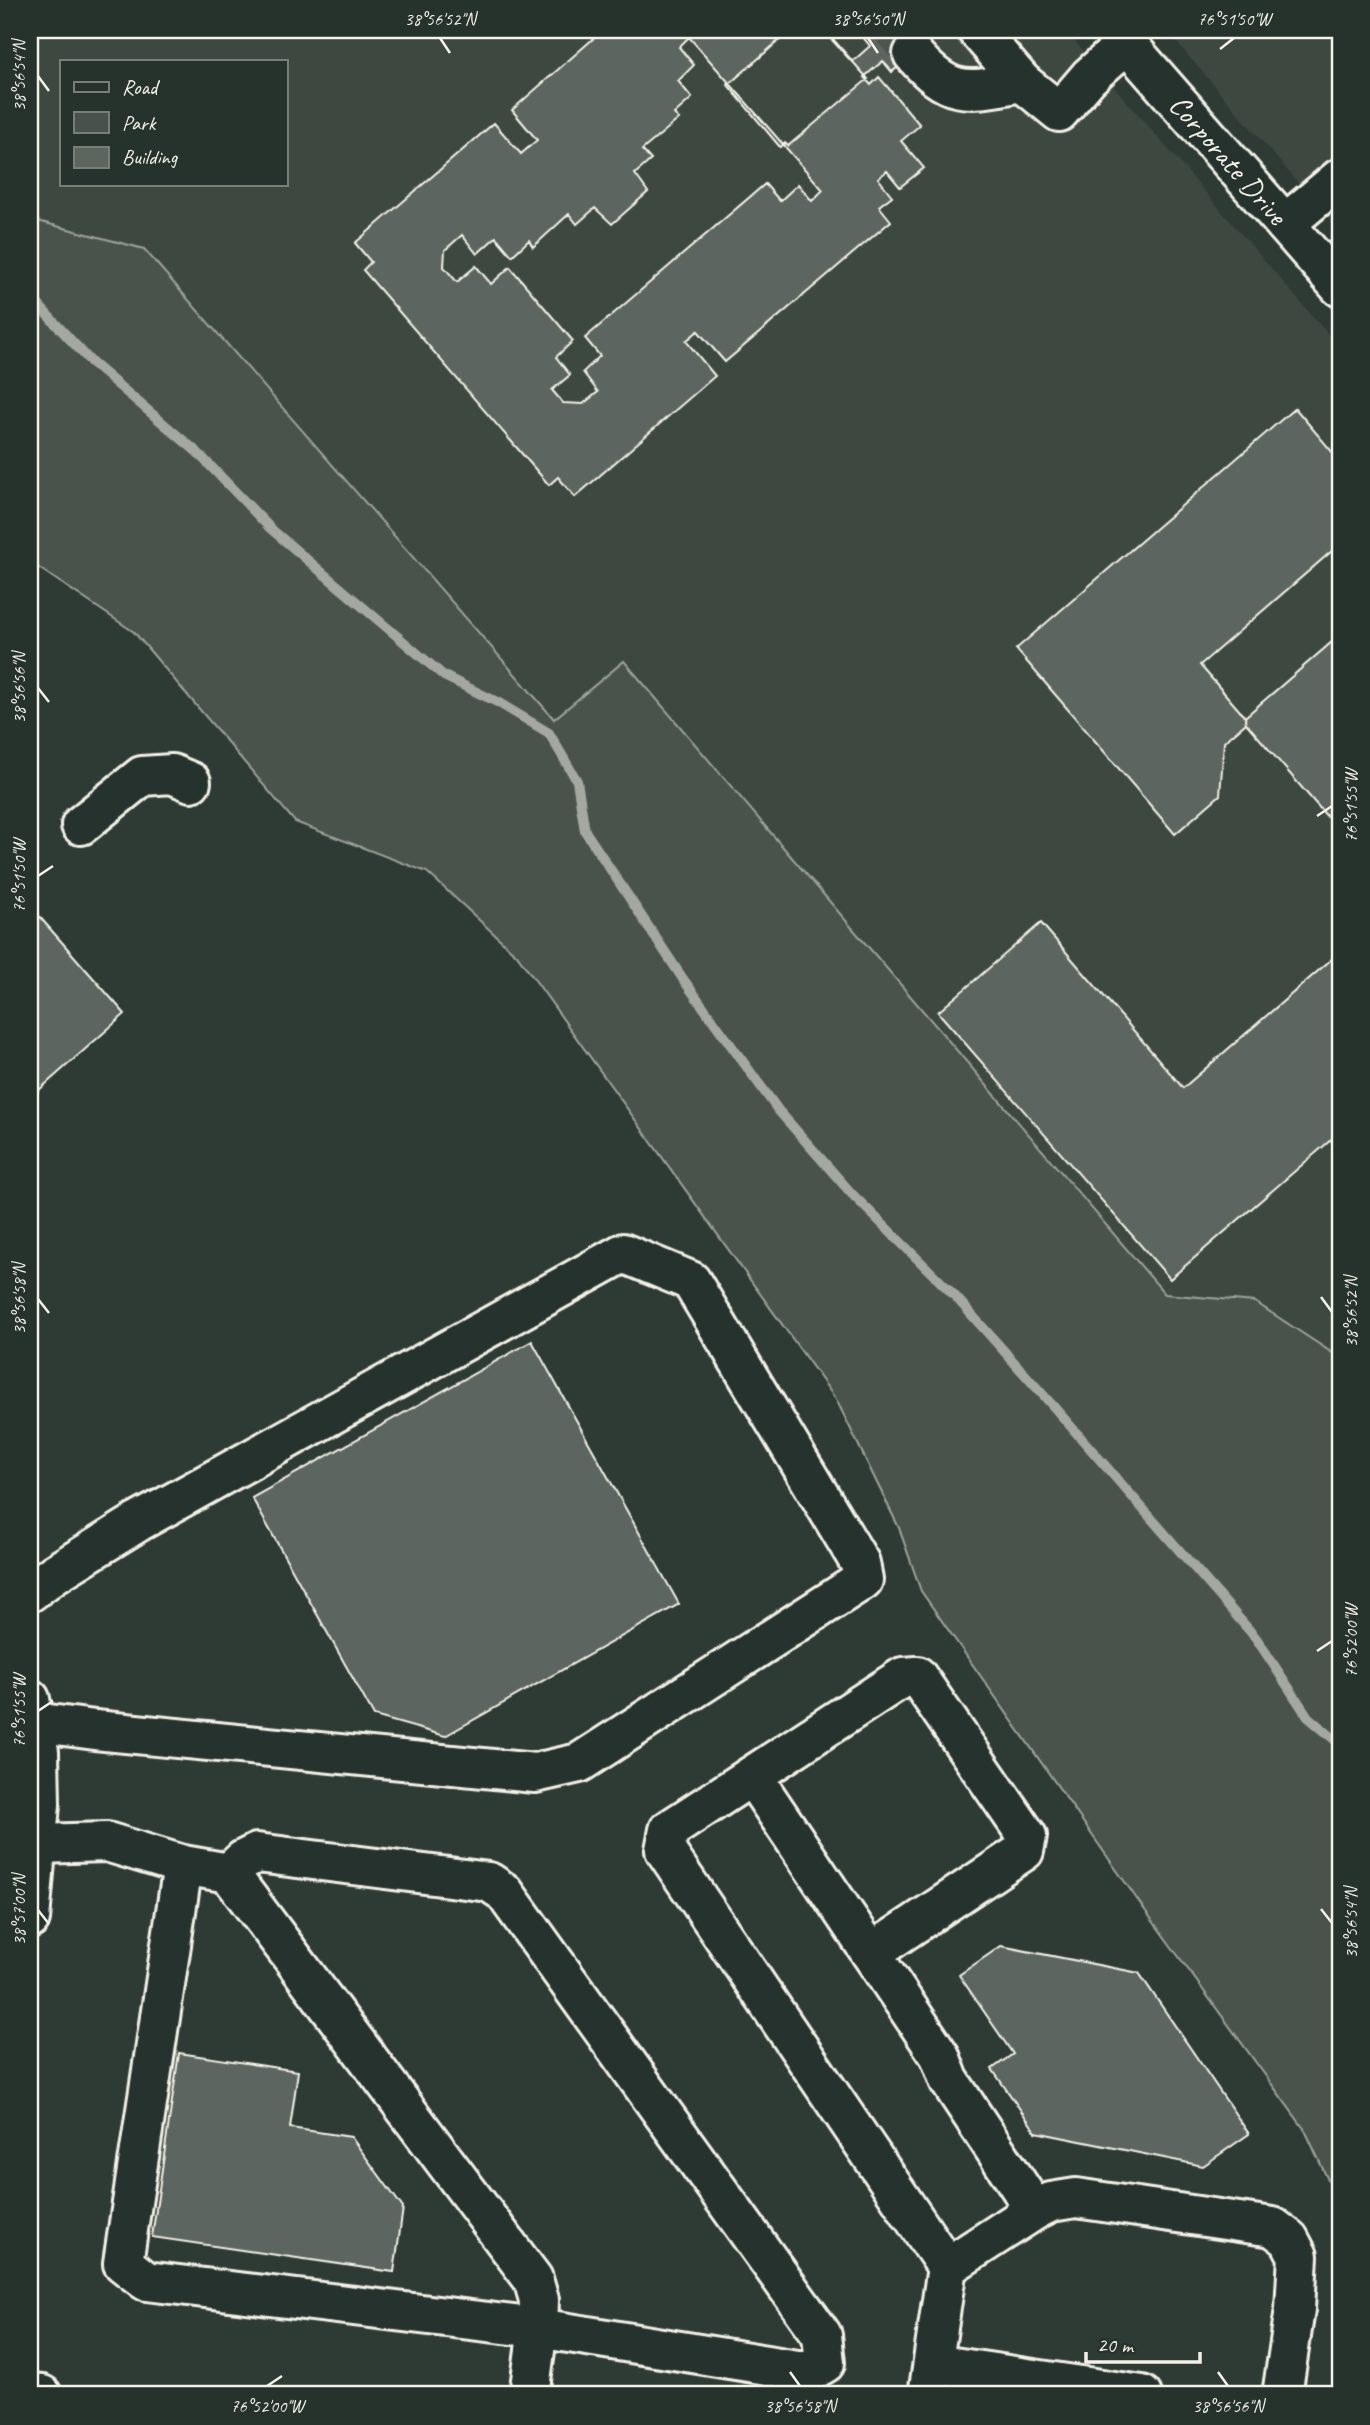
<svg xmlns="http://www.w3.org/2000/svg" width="1370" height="2425" font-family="Caveat,sans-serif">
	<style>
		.built { fill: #3c4841; fill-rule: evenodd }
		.green { fill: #48524c; stroke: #9ea29a; stroke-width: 2 }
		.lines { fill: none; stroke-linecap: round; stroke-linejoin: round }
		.stream { stroke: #a4a8a0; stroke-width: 10 }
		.building { fill: #5c655e; stroke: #f4f1e8; stroke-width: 2; fill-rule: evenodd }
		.minor-tunnel { stroke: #4c564f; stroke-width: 38; stroke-dasharray: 38 19; stroke-linecap: butt }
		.minor-casing { stroke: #f4f1e8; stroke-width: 44 }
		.major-casing { stroke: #f4f1e8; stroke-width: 44 }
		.minor { stroke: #26332d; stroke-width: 38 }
		.major { stroke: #26332d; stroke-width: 38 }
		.ticks { fill: none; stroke: #f4f1e8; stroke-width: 2.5 }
		.labels { text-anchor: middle; stroke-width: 5; stroke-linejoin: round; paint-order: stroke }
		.street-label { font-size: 30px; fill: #f4f1e8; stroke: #26332d }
		.neatline { fill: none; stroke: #f4f1e8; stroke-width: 2.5 }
		.ticks-label { font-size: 18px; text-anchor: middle; fill: #f4f1e8 }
	</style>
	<rect width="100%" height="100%" fill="#2e3b34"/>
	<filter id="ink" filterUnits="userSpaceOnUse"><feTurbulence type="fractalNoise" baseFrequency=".0143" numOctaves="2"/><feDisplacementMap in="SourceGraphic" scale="14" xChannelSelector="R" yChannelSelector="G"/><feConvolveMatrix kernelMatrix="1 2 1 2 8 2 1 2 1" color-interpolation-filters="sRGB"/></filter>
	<g filter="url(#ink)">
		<!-- built -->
		<path class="built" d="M30,30H1065L1340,348V1358L1255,1303L1166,1294L625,661L555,720L145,249L30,219ZM61,61H285V184H61Z
			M1166,30H1340V231Z"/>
		<!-- green -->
		<path class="green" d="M30,219L144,249L554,719L624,661L1165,1294L1255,1302L1340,1358V2206L1305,2130L1139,1902L921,1591L899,1528L837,1401L517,955L427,872L295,822L134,632L30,562Z"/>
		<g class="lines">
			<!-- stream -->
			<path class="stream" d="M30,296L92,363L197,452L271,529L444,676L499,703L549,733L577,781L585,831L683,979L778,1110L852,1194L954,1295L1053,1406L1256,1638L1308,1717L1340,1744"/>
		</g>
		<!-- building -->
		<path class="building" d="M603,30H823L852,62L870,46L858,31L860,30H925L932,38L892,72L883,61L864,77L871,85L879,77L920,125L901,141L924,168L900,187L887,171L878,178L892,196L879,206L891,221L725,362L698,331L686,341L715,376L575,497L558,477L549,485L363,270L371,262L355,243L494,123L521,154L537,140L512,110ZM689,37L823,190L812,201L798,184L780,201L765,184L585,338L600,356L583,372L598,392L583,404L563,403L552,390L570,375L556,357L573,341L510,267L491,284L476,266L457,282L444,267L445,250L462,235L477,254L496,237L512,256L529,240L533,247L569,214L577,224L595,208L612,224L648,192L635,174L651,160L642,150L679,119L674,114L692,98L678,81L694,65L679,47Z
			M791,30H825L868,79L788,146L785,143L780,147L728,85Z
			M1295,408L1340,461V544L1200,665L1245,717L1246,723L1224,742L1220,795L1175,834L1016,649Z
			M1340,635V809L1329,819L1246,723L1245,717Z
			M30,906L125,1014L30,1098Z
			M1041,923L1183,1088L1340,952V1132L1170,1279L938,1012Z
			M532,1341L679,1604L445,1736L374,1716L252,1498Z
			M1001,1946L1139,1973L1249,2134L1203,2166L1036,2132L992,2069L1013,2054L959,1975Z
			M179,2053L298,2071L290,2128L351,2137L403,2208L394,2272L152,2237Z"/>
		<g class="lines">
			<!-- minor-tunnel -->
			<path class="minor-tunnel" d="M892,30L913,54"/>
			<!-- minor casing -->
			<g class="minor-casing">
				<g id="minor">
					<path d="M977,30L1022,82L1059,112L1089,77L1127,43"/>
					<path id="s1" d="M1115,30L1340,287"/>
					<path d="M913,54C951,99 969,91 1022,82"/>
					<path d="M1285,224L1340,178"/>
					<path d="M81,825L142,776L172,774L191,782"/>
					<path d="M30,1592L54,1574L138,1522L623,1253L691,1281L860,1563L863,1580L579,1763L535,1773L95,1730L34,1722"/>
					<path d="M752,1776L940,2056L949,2080L1035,2210"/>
					<path d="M38,1844L107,1842L183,1865L229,1873L533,2279L539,2300L538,2328L529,2395"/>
					<path d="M183,1865L123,2263L146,2281L538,2328L810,2372L825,2363L822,2335L504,1892L489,1882L257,1853L243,1860L229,1873"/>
					<path d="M30,1919L40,1804L39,1752L30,1699"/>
					<path d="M871,1953L1024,1851L1027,1836L917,1676L903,1677L669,1830L665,1850L947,2267"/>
					<path d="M933,2364L1142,2395"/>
					<path d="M928,2395L947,2267L1035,2210L1051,2202L1076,2198L1273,2227L1289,2239L1298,2256L1295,2309L1282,2395"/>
				</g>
			</g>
			<!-- major casing -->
			<g class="major-casing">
				<path id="major" d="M30,2394L42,2395"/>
			</g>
			<!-- minor -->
			<use href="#minor" class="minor"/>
			<!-- major -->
			<use href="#major" class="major"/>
		</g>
	</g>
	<!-- ticks -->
	<path class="ticks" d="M440,38L450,53M868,38L878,53M1220,49L1234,38M38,76L49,91M38,688L49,702M1317,816L1332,806M38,876L53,866M1321,1297L1332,1312M38,1299L49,1313M1317,1651L1332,1641M38,1711L53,1701M1321,1909L1332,1923M38,1910L49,1924M790,2372L800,2386M1218,2372L1228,2386M267,2386L282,2376"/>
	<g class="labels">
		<!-- street labels -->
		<g class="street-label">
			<text dy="10" stroke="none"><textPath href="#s1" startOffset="172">Corporate Drive</textPath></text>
		</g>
	</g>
	<!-- margin -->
	<rect width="1370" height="2425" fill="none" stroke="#26332d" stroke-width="77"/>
	<!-- legend -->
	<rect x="60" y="60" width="228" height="126" fill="#26332d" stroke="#787f78" stroke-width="2"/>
	<rect x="74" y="82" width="35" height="10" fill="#26332d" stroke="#787f78" stroke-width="2"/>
	<text x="122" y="94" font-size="21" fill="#f4f1e8">Road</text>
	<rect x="74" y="112" width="35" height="21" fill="#48524c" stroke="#787f78" stroke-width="2"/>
	<text x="122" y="130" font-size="21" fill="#f4f1e8">Park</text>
	<rect x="74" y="147" width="35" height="21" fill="#5c655e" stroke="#787f78" stroke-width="2"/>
	<text x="122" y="164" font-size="21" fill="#f4f1e8">Building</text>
	<!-- scale -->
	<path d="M1086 2352v10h114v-10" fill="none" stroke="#f4f1e8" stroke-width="3.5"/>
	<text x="1097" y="2352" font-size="21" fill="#f4f1e8" stroke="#26332d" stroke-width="5" paint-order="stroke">20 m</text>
	<rect x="38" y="38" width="1294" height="2348" class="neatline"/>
	<g class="ticks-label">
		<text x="440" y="25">38°56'52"N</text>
		<text x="868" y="25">38°56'50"N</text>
		<text x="1234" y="25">76°51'50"W</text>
		<text transform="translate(19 76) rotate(-90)" y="6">38°56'54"N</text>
		<text transform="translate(19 688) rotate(-90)" y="6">38°56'56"N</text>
		<text transform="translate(1351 806) rotate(-90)" y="6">76°51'55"W</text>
		<text transform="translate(19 876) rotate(-90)" y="6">76°51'50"W</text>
		<text transform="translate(19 1299) rotate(-90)" y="6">38°56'58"N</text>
		<text transform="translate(1351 1312) rotate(-90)" y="6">38°56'52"N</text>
		<text transform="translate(1351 1641) rotate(-90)" y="6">76°52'00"W</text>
		<text transform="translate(19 1711) rotate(-90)" y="6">76°51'55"W</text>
		<text transform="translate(19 1910) rotate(-90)" y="6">38°57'00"N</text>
		<text transform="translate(1351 1923) rotate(-90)" y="6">38°56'54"N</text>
		<text x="267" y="2412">76°52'00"W</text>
		<text x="800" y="2412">38°56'58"N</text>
		<text x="1228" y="2412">38°56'56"N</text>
	</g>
</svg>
